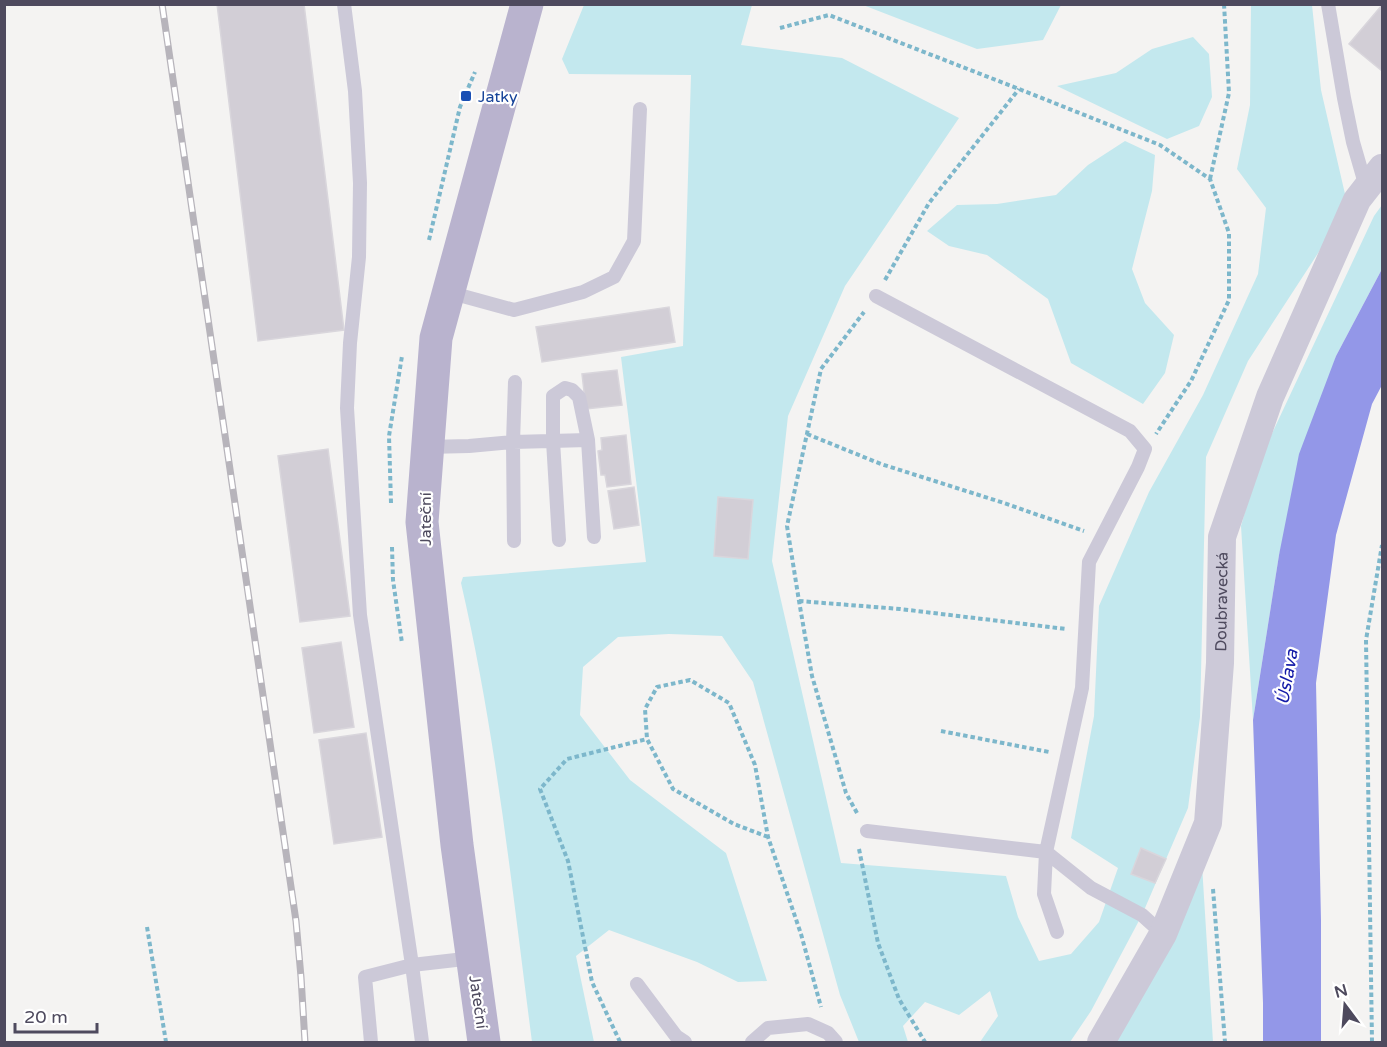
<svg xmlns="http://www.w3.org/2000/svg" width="1387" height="1047" font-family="'Varela Round',sans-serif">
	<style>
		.green { fill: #c3e8ee }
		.water { fill: #9397e8 }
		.building { fill: #d2ced6; stroke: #d9d6dc; stroke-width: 1.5 }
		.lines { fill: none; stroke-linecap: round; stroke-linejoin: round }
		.path { stroke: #7db7cb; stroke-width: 4; stroke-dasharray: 4.5 3; stroke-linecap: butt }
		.service { stroke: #ccc9d8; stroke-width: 14 }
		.minor { stroke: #ccc9d8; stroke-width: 28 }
		.primary { stroke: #b9b3ce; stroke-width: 33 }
		.rail-casing { stroke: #b7b4bb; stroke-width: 7 }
		.rail { stroke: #fff; stroke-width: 4.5; stroke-dasharray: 14; stroke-linecap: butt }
		.transit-dot { fill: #1a4fb4; stroke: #fff; stroke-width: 2 }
		.labels { text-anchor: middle; stroke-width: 4.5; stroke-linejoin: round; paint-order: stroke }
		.transit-label { font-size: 16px; fill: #164399; stroke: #fff; text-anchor: start }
		.street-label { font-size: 16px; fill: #4e4a5e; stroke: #fff }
		.water-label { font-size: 18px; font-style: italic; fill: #141ba7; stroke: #fff }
	</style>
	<rect width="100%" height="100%" fill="#f4f3f2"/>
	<!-- green -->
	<path class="green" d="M584,5H752L741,45L842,58L959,118L845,286L788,416L772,561L841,863L1006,876L1018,917L1039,961L1071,954L1099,922L1118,868L1071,838L1094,716L1099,606L1149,492L1203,395L1258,274L1266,208L1237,169L1250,105L1251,5H1312L1321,90L1348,207L1248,361L1206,457L1200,717L1188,808L1142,915L1091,1011L1070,1042H980L998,1016L990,991L959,1015L925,1002L903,1026L908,1042H859L840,995L753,682L722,636L669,634L618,637L583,667L580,715L630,780L726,853L767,981L738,982L697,962L609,930L576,956L594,1042H532C512,889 496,734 461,583L463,577L646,562L621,357L683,346L691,75L569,74L562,59Z
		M863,5L1061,4V5L1043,40L977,49Z
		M1193,37L1209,54L1212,97L1199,126L1167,139L1057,86L1116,73L1152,49Z
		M1125,141L1155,155L1152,191L1132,269L1145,303L1174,335L1165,373L1143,404L1071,363L1048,299L987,255L949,246L927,231L957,205L997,204L1056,195L1088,165Z
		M1382,205V269L1336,356L1279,555L1253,720L1241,526L1260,459L1374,216Z
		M1202,865L1213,1042H1115Z"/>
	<!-- water -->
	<path class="water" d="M1382,269V385L1372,404L1336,535L1316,683L1321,921V1042H1263V1003L1253,720L1279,555L1299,454L1336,356Z"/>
	<!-- building -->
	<path class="building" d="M217,4H304L344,330L258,341Z
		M1382,5V71L1349,44Z
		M669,307L675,342L542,362L536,327Z
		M617,370L622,405L586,409L582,374Z
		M626,435L631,484L607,487L605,475H601L598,451L602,450L601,438Z
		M328,449L350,616L300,622L278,456Z
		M634,487L639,525L614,529L608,491Z
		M718,497L753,500L748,559L714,556Z
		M341,642L354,727L314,733L302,648Z
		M366,733L382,837L334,844L319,740Z
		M1141,848L1166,859L1155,883L1131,874Z"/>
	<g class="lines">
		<!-- path -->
		<path class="path" d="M780,28L829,15L1019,89L1160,145L1210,179L1229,233V300L1191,381L1156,434
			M1210,179L1229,93L1224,4
			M429,240L460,107L475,72
			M885,280L929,203L1019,89
			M807,434L881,464L1004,503L1084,531
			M391,503L389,436L402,356
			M392,547L393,580L402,643
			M799,601L900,609L1066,629
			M941,731L1049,752
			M857,813L846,793L812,676L799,601L787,526L821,369L864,312
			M768,837L734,824L673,789L647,739L645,709L657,687L690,680L729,703L755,765L768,837L801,934L821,1007
			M859,849L878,943L899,999L925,1042
			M1213,889L1225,1042
			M147,927L166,1042
			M620,1042L592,982L568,861L540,789L567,759L647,739
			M1372,1042L1366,640L1382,545"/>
		<!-- service -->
		<path class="service" d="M344,4L355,91L360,183L359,257L350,343L347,408L360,615L412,965L422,1042
			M1328,4L1344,98L1353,142L1366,187
			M448,292L514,310L583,292L614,277L634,241L640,109
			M876,296L1130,431L1145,449L1138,467L1089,562L1082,688L1046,852L1044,894L1057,932
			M427,447L469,446L513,442L588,440L594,537
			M559,540L553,441V396L565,388L572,390L579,397L588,440
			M514,541L513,442L515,382
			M867,831L1046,852L1091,888L1142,915L1163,934
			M637,984L676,1036L685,1042
			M371,1042L365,977L412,965L473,958
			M752,1042L768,1028L808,1024L828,1033L836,1042"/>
		<!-- minor -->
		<path class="minor" id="s1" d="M1101,1042L1163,934L1208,823L1220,663L1222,537L1270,397L1357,200L1382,168"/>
		<!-- primary -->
		<path class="primary" d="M484,1042L457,845L422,522L436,338L527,4"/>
		<!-- rail casing -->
		<g class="rail-casing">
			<path id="rail" d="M162,4L296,921L301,977L305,1042"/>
		</g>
		<!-- rail -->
		<use href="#rail" class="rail"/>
	</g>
	<!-- markers -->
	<rect class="transit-dot" x="460" y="90" width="12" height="12" rx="3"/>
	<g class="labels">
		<!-- transit labels -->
		<g class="transit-label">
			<text x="478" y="102">Jatky</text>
		</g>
		<!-- street labels -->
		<g class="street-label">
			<text transform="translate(425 519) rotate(-90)" y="6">Jateční</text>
			<text dy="6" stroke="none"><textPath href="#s1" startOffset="466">Doubravecká</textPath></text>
			<text transform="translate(479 1002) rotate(82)" y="6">Jateční</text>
		</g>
		<!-- water labels -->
		<g class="water-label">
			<text transform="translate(1287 677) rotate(-80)" y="6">Úslava</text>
		</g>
	</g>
	<!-- border -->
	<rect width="1387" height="1047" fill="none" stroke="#4e4a5e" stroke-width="12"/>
	<!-- north arrow -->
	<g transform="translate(1345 1005) rotate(344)" stroke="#ffffff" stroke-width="4.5" paint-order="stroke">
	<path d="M0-4.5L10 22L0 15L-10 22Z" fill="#4e4a5e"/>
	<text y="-9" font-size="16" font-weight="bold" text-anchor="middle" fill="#4e4a5e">N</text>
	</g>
	<!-- scale -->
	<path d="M15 1023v9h82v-9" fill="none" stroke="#4e4a5e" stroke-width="3"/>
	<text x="24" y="1023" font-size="18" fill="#4e4a5e" stroke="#ffffff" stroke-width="4.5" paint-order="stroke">20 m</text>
</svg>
